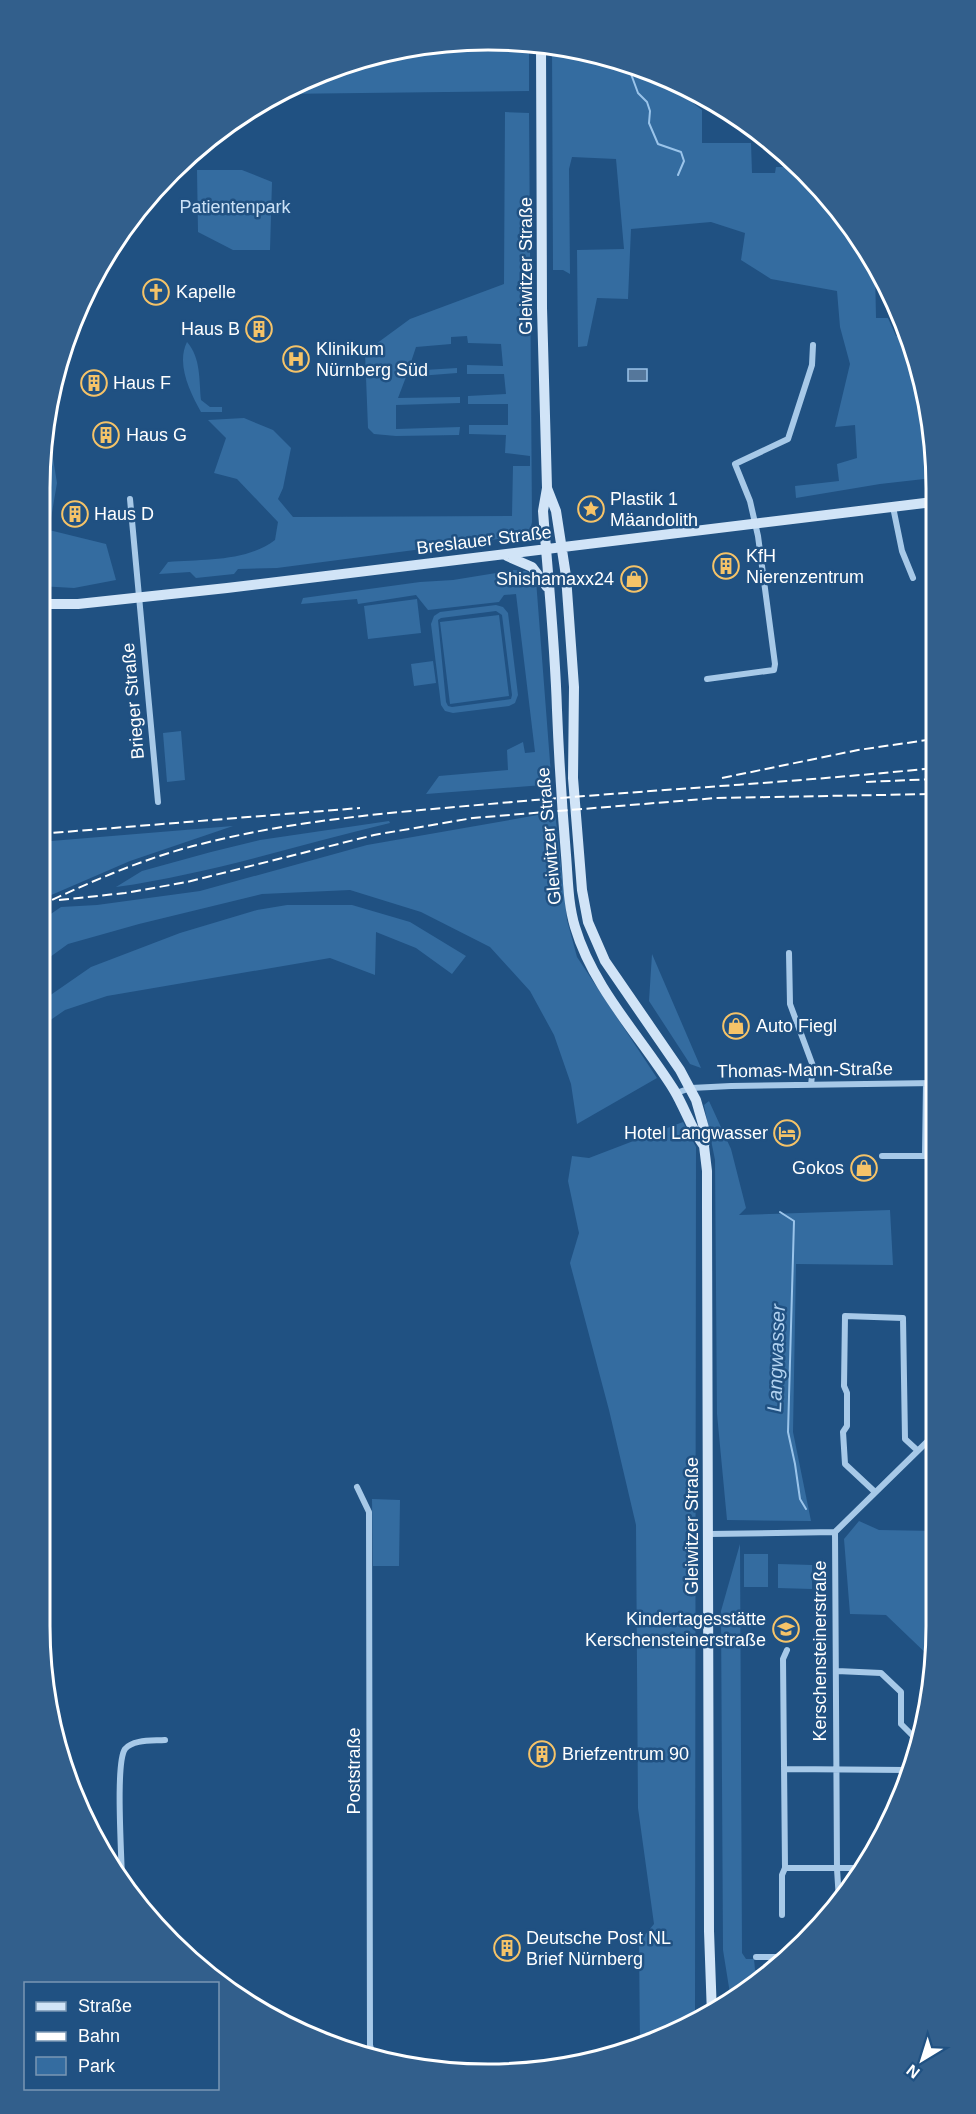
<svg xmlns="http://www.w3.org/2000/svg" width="976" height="2114" font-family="Helvetica,sans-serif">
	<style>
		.green { fill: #346ca0; fill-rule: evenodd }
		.water { fill: #55779b; stroke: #9ac4ea; stroke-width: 1.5 }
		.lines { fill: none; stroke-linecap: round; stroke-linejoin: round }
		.stream { stroke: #9ac4ea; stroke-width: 2 }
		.street { stroke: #a7c9e8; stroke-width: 6 }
		.secondary { stroke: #d1e4f7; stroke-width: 10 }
		.rail { stroke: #fff; stroke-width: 2; stroke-dasharray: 10 4.5; stroke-linecap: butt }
		.labels { text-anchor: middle; stroke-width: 5; stroke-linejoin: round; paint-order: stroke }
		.park-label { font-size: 18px; fill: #cbe1f6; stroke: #205182 }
		.street-label { font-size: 18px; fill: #fff; stroke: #205182 }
		.poi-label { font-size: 18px; fill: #fff; stroke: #205182; text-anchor: start }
		.water-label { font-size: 20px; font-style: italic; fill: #b2d2f0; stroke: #205182 }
		.rim { fill: none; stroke: #fff; stroke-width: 3 }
	</style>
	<rect width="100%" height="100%" fill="#205182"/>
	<!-- green -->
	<path class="green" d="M488,39L529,43V91L278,94L316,73L400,48Z
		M552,45L575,48L659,73L692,92L693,103L702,110V143H751L752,173H775L776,167H797L844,214L875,269L876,318H888L896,336H908L933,429V478L880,484L796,498L795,486L839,481L837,464L857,458L855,425L835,427L850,364L840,327L837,291L771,279L741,260L745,233L711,222L631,229L628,299L597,298L587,346L578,347L577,250L624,249L616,159L572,157L569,169L570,274L563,270H553Z
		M505,112L529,113L532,522L529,535L277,568L238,569L234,574L196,578L190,572L159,574L168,562C203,559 246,562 275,540L278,522L237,479L214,473L226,438L208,420L244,418L273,430L291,448L283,488L278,499L293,517L512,516L513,466H530V456L505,453L506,435L469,434V425H508V404H468V396L506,394L504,374H467V365L503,366L501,344L468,343L467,336L451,337V344L416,347L408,371L457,368V373L406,377L398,398L460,397V403L396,405V429L460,427L459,435L396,436L374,434L368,428L365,352L410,319L504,284Z
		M197,170H242L272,182L270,250H233L198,232Z
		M187,342C201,358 199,380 201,400L210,407H222V412H201C190,392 176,364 187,342Z
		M46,422L49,434L57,483L49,530L106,544L116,580L74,588L39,586V488Z
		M514,570L526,571L536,580L551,775L543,785L426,794L439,776L508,770L507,750L523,742L525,753L535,752L516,594L504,595L499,602L428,610L416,595L358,604L357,599L301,604L303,598L420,582L453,580Z
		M417,599L421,633L368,639L364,606Z
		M496,605L503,607L508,613L518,695L515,703L509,706L453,713L445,711L441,705L431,624L434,616L440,612ZM496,611L502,615L512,695L511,699L452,707L448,706L446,702L438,620L441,618Z
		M499,615L509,696L450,704L440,622Z
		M433,661L436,683L414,686L411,664Z
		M181,731L185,780L167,782L163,733Z
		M555,812L567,920L577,957L657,1078L577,1124L571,1084L554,1035L530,991L490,947L421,912L350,890L262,894L139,924L68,944L39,965V922L61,907L97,905L200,891L367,845Z
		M389,821L390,823C298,845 209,874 116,887L142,871L211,852L260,840Z
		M233,826L130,861L49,896H39V842Z
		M287,905H352L410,922L466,956L452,974L416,948L376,932L375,975L330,958L107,996L65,1010L39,1028V1003L91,967L180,933L257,910Z
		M652,954L701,1068L690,1064L649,1001Z
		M709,1101L731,1149L746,1208L739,1215L890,1210L893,1265L796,1264L793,1432L811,1521L727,1520L717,1414L715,1160L704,1105Z
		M683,1122L696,1147L695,2023L640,2047L639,1942L654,1924L638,1808L636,1525L609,1410L570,1263L579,1233L568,1181L572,1156L589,1158Z
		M372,1499L400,1500L399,1566H373Z
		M859,1521L879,1530L937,1531V1626L934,1661L886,1615L850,1614L844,1539Z
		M740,1544L742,1953L746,1959H754L755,1970H765V1972L731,2000L723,1950L721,1611Z
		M744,1554H768V1587H744Z
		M778,1564L812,1565V1589L778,1588Z"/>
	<!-- water -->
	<path class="water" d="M628,369H647V381H628Z"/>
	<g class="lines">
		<!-- stream -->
		<path class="stream" d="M627,63L638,93L647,102L650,111L649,123L658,144L681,152L684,161L678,175
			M780,1212L794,1221L788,1432L795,1464L800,1499L806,1509
			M936,1542H937"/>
		<!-- street -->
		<path class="street" d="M783,154L784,163
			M130,499L158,802
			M893,507L902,551L913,578
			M707,679L774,670L775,664L758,536L750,501L735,464L788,439L812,365L813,345
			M789,953L790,1004L813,1066L811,1085
			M676,1093L691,1088L731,1086L935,1083
			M882,1156H925L926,1083
			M357,1487L369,1512L370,2045L373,2056
			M875,1492L845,1464L843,1432L847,1426V1393L844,1386L845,1316L903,1318L905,1439L917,1450
			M835,1532L837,1869L839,1900
			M709,1534L835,1532L936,1433
			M787,1650L783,1659L785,1868H859
			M837,1671L881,1673L901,1692V1724L920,1743
			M784,1769L907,1770L913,1763
			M122,1882C122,1860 115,1763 125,1749C133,1739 153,1741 165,1740
			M782,1915V1875L785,1868
			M756,1957H784"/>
		<!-- secondary -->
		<path class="secondary" d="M541,44L542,308L547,488L543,511C548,577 555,644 557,710C559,759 562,807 566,855C568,879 568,904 575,927C593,988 641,1037 674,1090C685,1108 691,1129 704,1146
			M547,488L556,511L566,576L574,687L573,778L582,890L588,922L605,961L680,1070L696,1100L706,1135L704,1146L707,1171V1206L709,1931L712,2015
			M507,556L532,567L547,587
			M39,604H78L227,588L933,502"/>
		<!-- rail -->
		<path class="rail" d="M722,778L858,750L934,739
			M866,782L934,779
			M39,834L360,808
			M59,900L125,893L187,882L374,835L473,818L716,798L934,794
			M39,906C90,882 142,859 197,845C297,819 399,812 501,803C645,790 790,783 934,768"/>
	</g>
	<!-- icons -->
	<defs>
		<g id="church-ring" transform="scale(1.35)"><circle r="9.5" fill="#205182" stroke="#f5c368" stroke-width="1.5"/><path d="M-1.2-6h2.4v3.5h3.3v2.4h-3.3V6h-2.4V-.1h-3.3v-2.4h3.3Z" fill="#f5c368"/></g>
		<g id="building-ring" transform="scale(1.35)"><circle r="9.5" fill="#205182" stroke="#f5c368" stroke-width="1.5"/><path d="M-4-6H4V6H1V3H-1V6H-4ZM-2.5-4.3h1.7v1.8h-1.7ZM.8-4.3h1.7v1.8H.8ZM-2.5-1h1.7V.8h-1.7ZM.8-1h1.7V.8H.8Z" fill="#f5c368"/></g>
		<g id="hospital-ring" transform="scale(1.35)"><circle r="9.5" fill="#205182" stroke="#f5c368" stroke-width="1.5"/><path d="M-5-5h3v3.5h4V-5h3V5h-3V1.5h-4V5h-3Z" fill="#f5c368"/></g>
		<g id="sight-ring" transform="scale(1.35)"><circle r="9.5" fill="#205182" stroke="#f5c368" stroke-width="1.5"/><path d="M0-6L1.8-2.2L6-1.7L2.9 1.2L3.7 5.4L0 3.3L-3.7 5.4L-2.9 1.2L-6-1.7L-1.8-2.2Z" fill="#f5c368"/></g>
		<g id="shop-ring" transform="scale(1.35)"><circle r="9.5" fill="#205182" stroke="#f5c368" stroke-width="1.5"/><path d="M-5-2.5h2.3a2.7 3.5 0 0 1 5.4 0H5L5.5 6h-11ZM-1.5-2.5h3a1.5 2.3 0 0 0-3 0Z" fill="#f5c368"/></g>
		<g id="hotel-ring" transform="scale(1.35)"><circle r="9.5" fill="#205182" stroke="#f5c368" stroke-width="1.5"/><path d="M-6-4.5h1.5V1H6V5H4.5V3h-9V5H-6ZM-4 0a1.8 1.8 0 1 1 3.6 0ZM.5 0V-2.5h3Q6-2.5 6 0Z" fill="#f5c368"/></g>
		<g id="school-ring" transform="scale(1.35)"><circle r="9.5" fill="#205182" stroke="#f5c368" stroke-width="1.5"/><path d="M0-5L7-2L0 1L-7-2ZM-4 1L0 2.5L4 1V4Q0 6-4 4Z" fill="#f5c368"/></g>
	</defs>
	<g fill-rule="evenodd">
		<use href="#church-ring" x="156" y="292"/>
		<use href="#building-ring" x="259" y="329"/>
		<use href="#hospital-ring" x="296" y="359"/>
		<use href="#building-ring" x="94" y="383"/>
		<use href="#building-ring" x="106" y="435"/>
		<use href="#sight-ring" x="591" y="509"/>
		<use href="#building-ring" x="75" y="514"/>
		<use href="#building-ring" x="726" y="566"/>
		<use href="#shop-ring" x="634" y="579"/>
		<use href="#shop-ring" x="736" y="1026"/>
		<use href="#hotel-ring" x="787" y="1133"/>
		<use href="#shop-ring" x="864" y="1168"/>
		<use href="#school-ring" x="786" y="1629"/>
		<use href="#building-ring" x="542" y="1754"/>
		<use href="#building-ring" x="507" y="1948"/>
	</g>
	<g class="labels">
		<!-- park labels -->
		<g class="park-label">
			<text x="235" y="213">Patientenpark</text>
		</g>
		<!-- street labels -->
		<g class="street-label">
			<text transform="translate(526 266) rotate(-90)" y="6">Gleiwitzer Straße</text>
			<text transform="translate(484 540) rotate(-7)" y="6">Breslauer Straße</text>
			<text transform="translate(133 701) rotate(-95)" y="6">Brieger Straße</text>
			<text transform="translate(549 836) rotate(-95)" y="6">Gleiwitzer Straße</text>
			<text transform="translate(805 1070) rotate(-1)" y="6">Thomas-Mann-Straße</text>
			<text transform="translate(692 1526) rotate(-90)" y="6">Gleiwitzer Straße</text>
			<text transform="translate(820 1651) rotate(-90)" y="6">Kerschensteinerstraße</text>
			<text transform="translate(354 1771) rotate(-90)" y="6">Poststraße</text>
		</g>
		<!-- poi labels -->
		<g class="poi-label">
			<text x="176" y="298">Kapelle</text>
			<text x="240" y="335" text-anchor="end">Haus B</text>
			<text x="316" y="355">Klinikum<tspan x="316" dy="21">Nürnberg Süd</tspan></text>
			<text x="113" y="389">Haus F</text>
			<text x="126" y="441">Haus G</text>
			<text x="610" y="505">Plastik 1<tspan x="610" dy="21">Mäandolith</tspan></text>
			<text x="94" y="520">Haus D</text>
			<text x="746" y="562">KfH<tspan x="746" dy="21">Nierenzentrum</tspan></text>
			<text x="614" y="585" text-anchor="end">Shishamaxx24</text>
			<text x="756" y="1032">Auto Fiegl</text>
			<text x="768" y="1139" text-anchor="end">Hotel Langwasser</text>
			<text x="844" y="1174" text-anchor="end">Gokos</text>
			<text x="766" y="1625" text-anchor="end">Kindertagesstätte<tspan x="766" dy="21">Kerschensteinerstraße</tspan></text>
			<text x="562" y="1760">Briefzentrum 90</text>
			<text x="526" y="1944">Deutsche Post NL<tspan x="526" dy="21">Brief Nürnberg</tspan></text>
		</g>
		<!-- water labels -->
		<g class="water-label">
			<text transform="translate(776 1358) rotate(-88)" y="7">Langwasser</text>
		</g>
	</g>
	<!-- crop -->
	<path d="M0 0H976V2114H0ZM488 50H488A438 438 0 0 1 926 488V1626A438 438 0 0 1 488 2064H488A438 438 0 0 1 50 1626V488A438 438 0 0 1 488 50Z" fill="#325f8c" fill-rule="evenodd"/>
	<path class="rim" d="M488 50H488A438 438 0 0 1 926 488V1626A438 438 0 0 1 488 2064H488A438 438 0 0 1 50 1626V488A438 438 0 0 1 488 50Z"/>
	<!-- legend -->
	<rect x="24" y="1982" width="195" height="108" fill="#205182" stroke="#7997b4" stroke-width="1.5"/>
	<rect x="36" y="2002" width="30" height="9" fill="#d1e4f7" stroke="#7997b4" stroke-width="1.5"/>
	<text x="78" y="2012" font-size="18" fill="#ffffff">Straße</text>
	<rect x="36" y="2032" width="30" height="9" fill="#ffffff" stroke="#7997b4" stroke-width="1.5"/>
	<text x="78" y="2042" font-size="18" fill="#ffffff">Bahn</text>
	<rect x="36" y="2057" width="30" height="18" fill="#346ca0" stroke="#7997b4" stroke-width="1.5"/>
	<text x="78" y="2072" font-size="18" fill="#ffffff">Park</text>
	<!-- north arrow -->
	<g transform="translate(922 2060) rotate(218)" stroke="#205182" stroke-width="4.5" paint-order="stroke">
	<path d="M0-4.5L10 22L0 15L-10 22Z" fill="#ffffff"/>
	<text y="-9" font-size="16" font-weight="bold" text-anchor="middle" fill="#ffffff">N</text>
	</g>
</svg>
